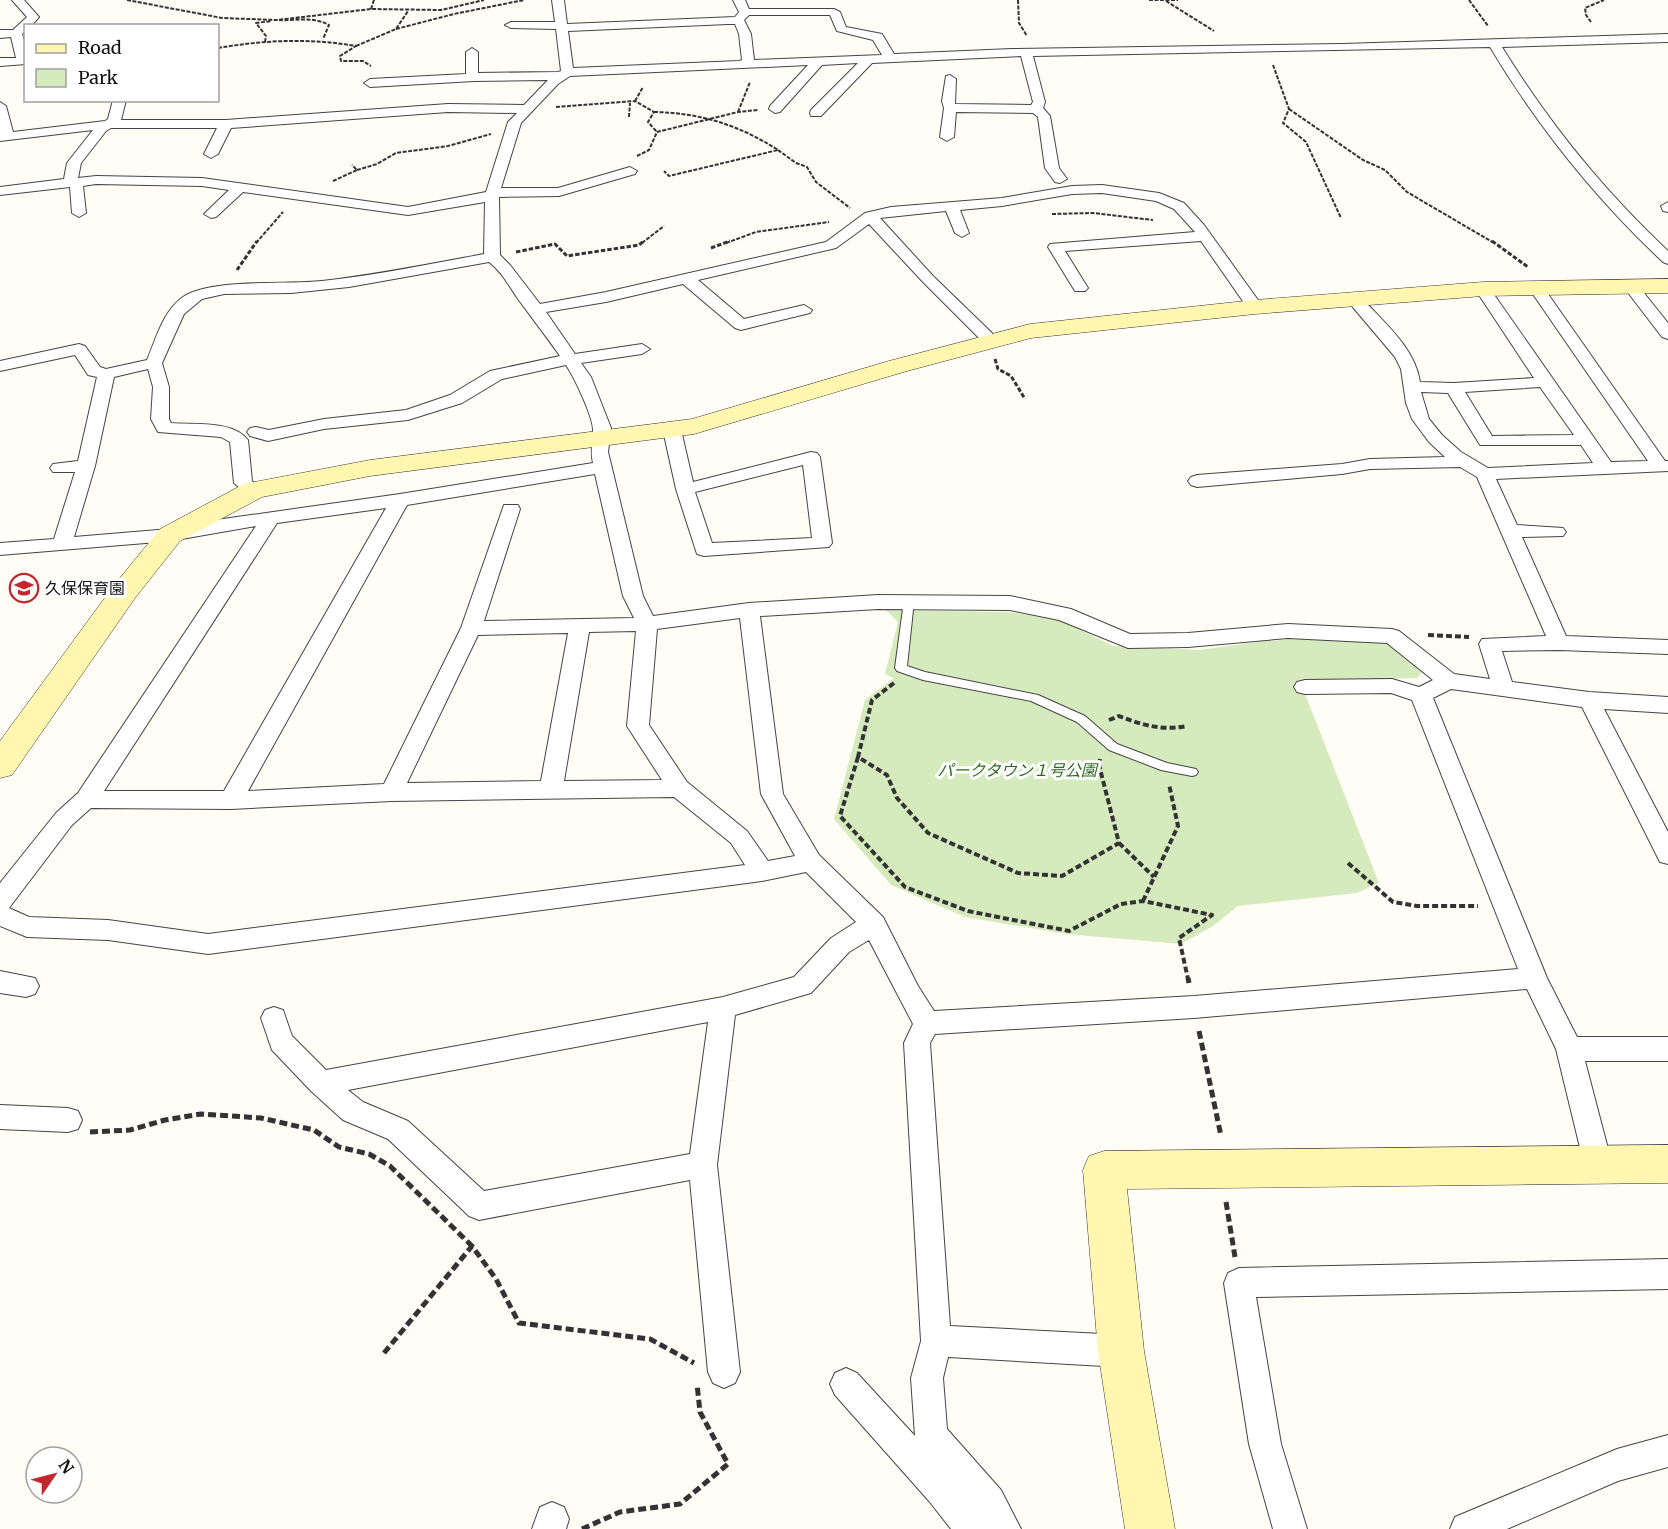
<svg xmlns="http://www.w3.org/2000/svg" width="1668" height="1529" font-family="Merriweather,'Noto Sans JP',serif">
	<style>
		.green { fill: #d5ebbd }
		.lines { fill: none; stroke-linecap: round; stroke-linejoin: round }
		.lane-casing { stroke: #444; stroke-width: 2 }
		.street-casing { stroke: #444; stroke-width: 2 }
		.secondary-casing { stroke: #333; stroke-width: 1 }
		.path-far3 { stroke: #333; stroke-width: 2; stroke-dasharray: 4 1.5; stroke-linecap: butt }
		.path-far2 { stroke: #333; stroke-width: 3; stroke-dasharray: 4.5 2; stroke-linecap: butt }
		.path-far1 { stroke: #333; stroke-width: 4; stroke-dasharray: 6 3; stroke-linecap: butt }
		.path { stroke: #333; stroke-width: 5; stroke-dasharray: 8 4; stroke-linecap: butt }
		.lane { fill: #fff; fill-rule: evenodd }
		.street { fill: #fff; fill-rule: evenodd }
		.secondary { fill: #fff6b0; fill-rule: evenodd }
		.labels { text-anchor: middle; stroke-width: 6; stroke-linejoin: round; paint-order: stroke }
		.poi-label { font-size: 16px; fill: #111; stroke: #fff; text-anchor: start }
		.park-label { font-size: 16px; font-style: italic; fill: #2f6b1f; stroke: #fff }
	</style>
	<rect width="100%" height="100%" fill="#fffdf5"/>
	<!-- green -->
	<path class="green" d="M886,610L1009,612L1060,620L1113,646L1199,650L1264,641L1301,639L1388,642L1425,668L1417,678L1300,681L1379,883L1357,893L1238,906L1213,926L1181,944L1066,934L965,917L891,885L834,819L865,700L894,678L885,674L898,622Z"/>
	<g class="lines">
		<!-- lane casing -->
		<g class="lane-casing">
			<path id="lane" d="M909,597L914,601L907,666L925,672L1038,695L1085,716L1117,744L1167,763L1196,769L1198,772L1196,775L1192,776L1161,770L1109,750L1077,722L1031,701L923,680L897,671L895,668L904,601Z"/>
		</g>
		<!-- street casing -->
		<g class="street-casing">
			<path id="street" d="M12,0H24L39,17L31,26H26V30L22,34L26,47V64L0,66V58H16L11,37L0,38V30H13L27,17Z
				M552,0H564L567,24L735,17L739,12L733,0H745L749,9H834L840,12L846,27L882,34L894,54L1012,49L1342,44L1668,34V42L1502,47C1548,122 1603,190 1668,251V264L1663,262C1595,198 1538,127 1490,47L1033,56L1045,102L1043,108L1050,116L1059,168L1067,179L1060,183L1055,182L1045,168L1038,117L1033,113L956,112L954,137L947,141L940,137L944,108L942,101L946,76L950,75L956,79L955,104L1031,105L1033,102L1021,56L872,63L821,116H811L810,113L811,110L858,63L822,65L780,112L775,113L769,109L770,106L808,65L570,76L558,84L521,123L501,188H558L630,167L637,171L635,174L559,196L499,197L500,255L510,265L540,304L606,292L826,242L865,213L891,207L1002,198L1072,186L1102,185L1159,193L1184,203L1204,225L1263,307L1255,312L1249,310L1201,241L1065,251L1088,288L1085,291H1075L1048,247L1050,244L1195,232L1174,209L1156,201L1102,193L1072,194L1002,206L960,210L969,233L962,237L955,233L946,211L880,218L933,276L996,337L998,340L996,343H984L923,282L869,224L836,248L698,280L744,319L804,305L812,310L810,313L741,330L735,328L683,284L606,302L546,312L575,354L642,344L650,349L642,354L581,363L591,377L611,428L608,452L643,596L653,616L749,603L878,595L1010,596L1071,609L1130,634L1188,633L1288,624L1392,629L1399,631L1454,674L1490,679L1479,644L1482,639L1546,636L1477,477L1460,467L1370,469L1342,474L1197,487L1191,485L1188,481L1191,477L1197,475L1342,464L1370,459L1445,457L1429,442L1412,419L1406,403L1401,369L1395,357L1346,299L1354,294L1360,296C1382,321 1415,347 1420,382L1454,383L1534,378L1475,289L1483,284L1488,286L1611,462L1648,461L1528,287L1536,282L1541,284L1665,461H1668V471L1496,479L1517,525L1563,528L1566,532L1563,536L1522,537L1566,636L1668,640V654L1559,650L1502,651L1512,682L1589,692L1668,697V713L1604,709L1668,832V864L1660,862L1582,707L1451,689L1433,698L1547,978L1577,1037H1668V1061H1585L1612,1164L1608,1173L1598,1177L1588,1173L1584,1164L1556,1049L1527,989L1194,1018L935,1034L930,1043L950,1326L1121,1335L1132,1340L1137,1351L1132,1362L1121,1367L948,1357L943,1378L947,1429L1001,1490L1021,1529H951L929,1501L835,1395L830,1384L835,1373L846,1368L857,1373L915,1436L911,1378L921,1341L904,1043L913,1024L869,940L849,952L811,993L735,1015L717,1165L740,1372L735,1383L724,1388L713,1383L708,1372L690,1180L479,1220L469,1216L388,1139L343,1120L311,1091L272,1050L261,1018L265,1010L274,1007L283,1010L292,1036L326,1070L723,997L794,977L831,938L856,922L806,872L762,881L208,954L108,940L27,937L0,926V883L56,813L78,793L256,526L170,541L0,555V543L54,539L75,472H53L50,468L53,464L78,461L97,377L88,375L75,355L0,371V361L79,344L85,346L100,367L106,369L147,360C156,339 163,311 183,297C211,278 287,285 322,281C377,275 431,264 484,254L485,202L408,215L243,192L216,217L211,218L204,214L229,190L202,186L96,184L83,186L86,213L79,217L72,213L70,187L0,195V187L64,179L67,163L93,130L0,141V102L6,106L13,132L105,121L108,119L113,100H126L121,120H226L448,104L524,105L548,80L474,81L370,87L364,83L370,79L466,74V52L472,48L478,52V73L558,72L561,71L556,29L511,28L505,25L511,22H555ZM749,15H830L837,31L873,40L882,55L754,60L751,34L744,20ZM728,24H735L739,34L742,60L739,61L573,68L568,31ZM448,112L517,113L508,122L486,192L408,207L202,178L96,176L78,178L81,163L106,131L111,128H217L204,154L211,158L218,154L231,128ZM489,262C502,272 509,286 518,299C532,318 546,336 560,356L490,371L450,395L406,410L324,419L269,430L256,427L250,428L247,432L250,436L268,441L324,429L408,420L462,403L502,379L566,365C574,377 593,416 593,430C593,442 590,451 593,463L400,494L202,522L170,529L74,537L95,466L114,377L148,369L153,387L151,419L158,432L221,437L230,442L234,483L247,494L254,496L261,494L263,490L252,481L248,440C233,420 193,425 171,423L169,419V387L162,363L184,314L202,299L224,294L291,293L349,287ZM1540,387L1574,435L1492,436L1465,392ZM1421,392L1448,393L1480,445H1581L1593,463L1488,468L1461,452L1442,435L1429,419ZM595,474L623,596L634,618L484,621L520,509L518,505H504L461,628L384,784L248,791L407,505ZM386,508L224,791H104L277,523ZM878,609L1010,610L1059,620L1128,648L1188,647L1288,638L1387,643L1433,680L1419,687L1392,679L1305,680L1297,682L1294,687L1297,692L1305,694L1391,693L1412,700L1518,969L1194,996L934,1011L918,986L883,917L819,855L783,794L760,616ZM740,618L761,794L795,856L768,861L747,831L687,782L649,725L657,629ZM636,631L627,726L662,780L564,781L589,632ZM568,633L541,781L407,783L478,635ZM674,797L731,843L745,865L208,934L108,920L29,917L9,908L72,825L91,808L231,809L391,801ZM708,1022L690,1154L484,1191L408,1121L363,1102L348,1090Z
				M1668,202V212L1663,211L1661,206Z
				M1631,281L1636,283L1668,323V339L1662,337L1623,286Z
				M672,425L678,426L681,430L693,482L811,452L817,453L820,457L832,543L829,547L704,556L697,554L676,489L663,430L666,426ZM803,465L812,538L712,543L695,492Z
				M0,971L35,978L39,986L35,994L26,997L0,993Z
				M0,1105L68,1108L78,1111L82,1120L78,1129L68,1132L0,1129Z
				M1668,1259V1289L1256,1297L1281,1444L1307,1529H1273L1249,1444L1224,1283L1228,1273L1239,1268Z
				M1668,1435V1467L1618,1481L1507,1529H1450L1455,1517L1617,1449Z
				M552,1502L564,1507L569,1519L566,1529H532L540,1507Z"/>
		</g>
		<!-- secondary casing -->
		<g class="secondary-casing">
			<path id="secondary" d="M1668,279V293L1483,296L1255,314L1031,338L907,371L694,434L370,476L262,497L180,541L135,598L12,775L0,778V741L115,584L160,529L244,484L370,460L692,419L889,361L1030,324L1255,300L1483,282Z
				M1668,1145V1183L1127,1189L1144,1351L1175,1529H1125L1098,1351L1083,1170L1089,1156L1104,1151Z"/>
		</g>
		<!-- path-far3 -->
		<path class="path-far3" d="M127,0L222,18L277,20L371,9L441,10L484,0
			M1018,0L1019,23L1027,36
			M1149,0H1178
			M1469,0L1488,26
			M1166,1L1214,31
			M371,9L374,0
			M279,20C296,21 313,16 329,25L323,39
			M1591,22L1586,15L1585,8L1604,0
			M396,29L454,14L524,0
			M265,42L266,36L256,23L272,21
			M356,46L396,29L408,11
			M218,48C264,40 310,38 356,46L340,56L341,61H363L371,66
			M1273,65L1289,109L1283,123L1306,142L1341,218
			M635,101L643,87
			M556,107L635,101L654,112L648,122L657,132
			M1289,109L1363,160L1385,170L1407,192L1494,243
			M654,112C701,113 739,125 778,150L669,176L664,171
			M738,112L750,82
			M629,117L630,103
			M778,150L796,163L807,167L816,182L850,208
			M637,156L649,150L657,132L738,112L758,110
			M357,170L377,164L396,153L448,146L491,134
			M333,181L357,170L352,165
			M1052,214L1093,213L1153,220
			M256,243L283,212
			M642,243L664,226
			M726,243L756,232L829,222"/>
		<!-- path-far2 -->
		<path class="path-far2" d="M1492,241L1528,267
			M711,248L730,241
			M516,252L555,244L567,256L639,245L644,241
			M237,270L257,241
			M995,359L998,369L1011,376L1025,399"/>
		<!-- path-far1 -->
		<path class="path-far1" d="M1428,635L1469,637
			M894,683L872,700L858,757L887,775L897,798L928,833L1018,873L1062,876L1119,843L1099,765L1100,759
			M1109,720L1119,716C1142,725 1162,731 1187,726
			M858,757L840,816L905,887L968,911L1069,931L1121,904L1143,901L1212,915L1179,938L1188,979
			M1119,843L1154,877
			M1348,863L1393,902L1417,906H1478
			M1143,901L1178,826L1169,784"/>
		<!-- path -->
		<path class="path" d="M1188,978L1189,983
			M1199,1031L1221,1136
			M90,1132L130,1130L165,1120L201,1114L261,1118L314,1130L339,1147L369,1154L390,1166L472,1246
			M1226,1202L1235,1257
			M384,1353L472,1246L496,1279L519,1323L650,1339L694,1363
			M582,1529L620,1512L680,1504L728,1464L700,1412L697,1384"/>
		<!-- lane -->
		<use href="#lane" class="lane"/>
		<!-- street -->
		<use href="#street" class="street"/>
		<!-- secondary -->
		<use href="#secondary" class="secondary"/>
	</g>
	<!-- icons -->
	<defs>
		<g id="school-ring" transform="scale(1.5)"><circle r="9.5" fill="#fff" stroke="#c4262e" stroke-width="1.5"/><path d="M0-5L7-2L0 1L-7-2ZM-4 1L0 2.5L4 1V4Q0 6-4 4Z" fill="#c4262e"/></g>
	</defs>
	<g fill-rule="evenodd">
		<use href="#school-ring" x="24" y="588"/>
	</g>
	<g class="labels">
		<!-- poi labels -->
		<g class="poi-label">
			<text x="45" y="594">久保保育園</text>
		</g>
		<!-- park labels -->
		<g class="park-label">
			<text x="1017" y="776">パークタウン１号公園</text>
		</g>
	</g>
	<!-- legend -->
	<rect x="24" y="24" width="195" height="78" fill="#ffffff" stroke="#a0a0a0" stroke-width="1.5"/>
	<rect x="36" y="44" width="30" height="9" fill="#fff6b0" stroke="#a0a0a0" stroke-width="1.5"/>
	<text x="78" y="54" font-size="18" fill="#111111">Road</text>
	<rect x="36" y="69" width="30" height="18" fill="#d5ebbd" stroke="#a0a0a0" stroke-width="1.5"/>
	<text x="78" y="84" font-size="18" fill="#111111">Park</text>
	<!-- north arrow -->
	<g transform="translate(54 1475) rotate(55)"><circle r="28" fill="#ffffff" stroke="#a0a0a0" stroke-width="1.5"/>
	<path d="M0-4.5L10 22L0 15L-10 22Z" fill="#c4262e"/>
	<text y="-9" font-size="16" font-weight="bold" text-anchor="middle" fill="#111111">N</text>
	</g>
</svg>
